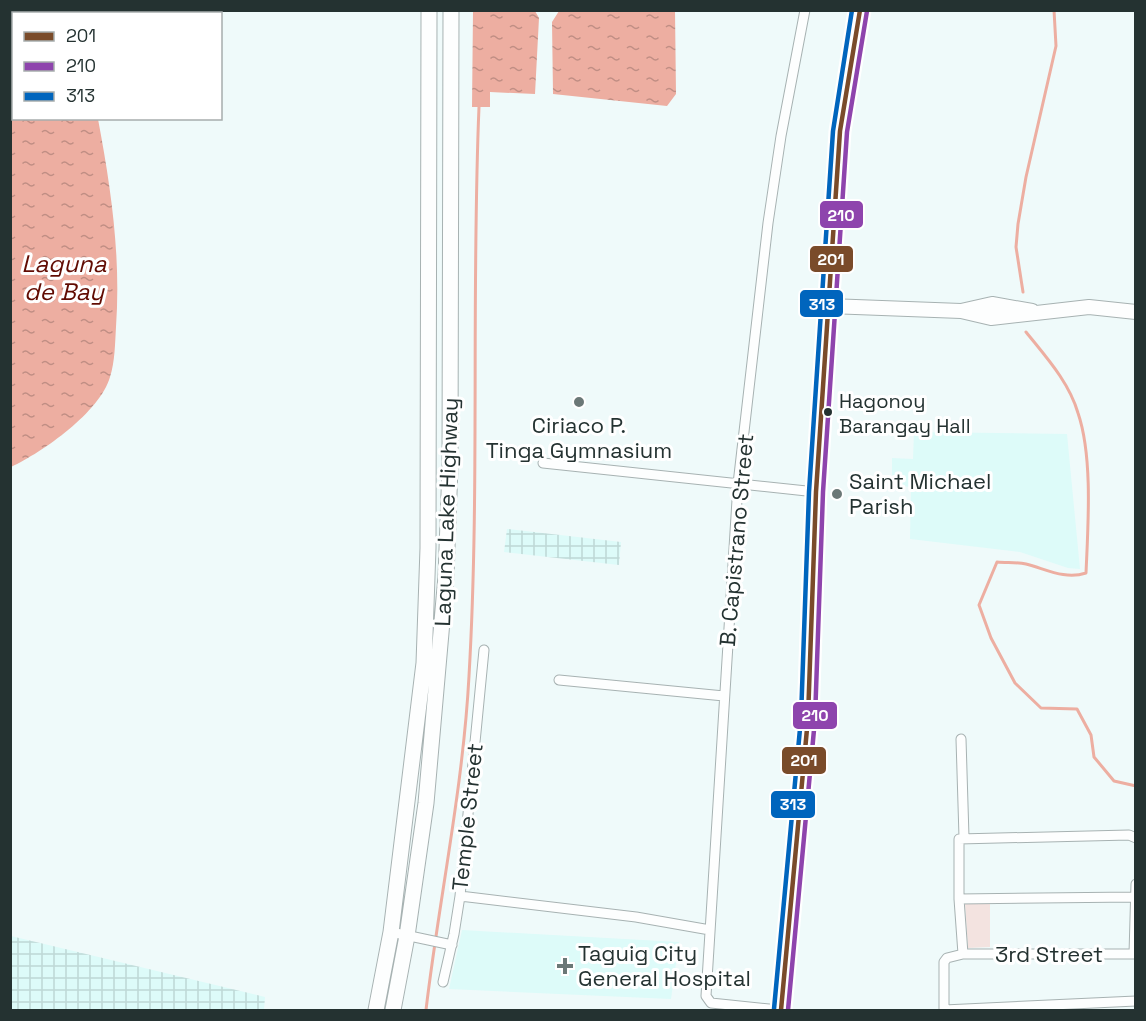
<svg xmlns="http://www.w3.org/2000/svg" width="1146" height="1021" font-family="'Space Grotesk',sans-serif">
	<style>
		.built { fill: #ddfbf9 }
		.industrial { fill: url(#industrial-grid) }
		.pitch { fill: #f3e3e0 }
		.water { fill: url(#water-ripples) }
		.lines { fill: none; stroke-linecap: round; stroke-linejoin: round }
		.stream { stroke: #edaea1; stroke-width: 3 }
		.street-casing { stroke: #a7b2b2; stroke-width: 11 }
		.secondary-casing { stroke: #a7b2b2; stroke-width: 16 }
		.primary-casing { stroke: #a7b2b2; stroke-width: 17 }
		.street { stroke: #fdfefe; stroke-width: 9 }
		.secondary { stroke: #fdfefe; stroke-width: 14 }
		.primary { stroke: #fdfefe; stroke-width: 15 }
		.bus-1-casing { stroke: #fff; stroke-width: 9 }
		.bus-2-casing { stroke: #fff; stroke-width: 9 }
		.bus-3-casing { stroke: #fff; stroke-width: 9 }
		.bus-1 { stroke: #7a4b2a; stroke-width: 4.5 }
		.bus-2 { stroke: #8e44ad; stroke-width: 4.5 }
		.bus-3 { stroke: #0065bd; stroke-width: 4.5 }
		.poi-dot { fill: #6b7877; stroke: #fff; stroke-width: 2 }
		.bus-dot { fill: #243231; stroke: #fff; stroke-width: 2 }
		.labels { text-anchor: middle; stroke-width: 6; stroke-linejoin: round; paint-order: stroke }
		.bus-label { font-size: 20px; fill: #243231; stroke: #fff; text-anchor: start }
		.poi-label { font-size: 22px; fill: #243231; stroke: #fff; text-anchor: start }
		.street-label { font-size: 22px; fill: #243231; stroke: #fff }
		.water-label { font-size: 24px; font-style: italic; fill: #610b02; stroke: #fff }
		.line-badge { stroke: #fff; stroke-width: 2 }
		.badge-label { font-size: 16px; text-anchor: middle; font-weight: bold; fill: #fff }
	</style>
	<defs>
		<pattern id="industrial-grid" width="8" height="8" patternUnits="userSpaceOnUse" patternTransform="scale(1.5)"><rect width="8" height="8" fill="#ddfbf9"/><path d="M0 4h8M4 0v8" fill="none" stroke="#bed8d6"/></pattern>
		<pattern id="water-ripples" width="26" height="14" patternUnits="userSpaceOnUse" patternTransform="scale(1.5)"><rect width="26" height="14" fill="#edaea1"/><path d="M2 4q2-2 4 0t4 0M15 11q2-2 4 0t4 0" fill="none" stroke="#c08e84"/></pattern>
	</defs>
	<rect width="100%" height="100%" fill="#effafa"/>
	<!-- built -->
	<path class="built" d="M914,432L1067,434L1080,569L1068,568L1020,552L910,539L911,487L892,485V458L913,459Z
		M462,930L679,942L671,999L449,989Z"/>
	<!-- industrial -->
	<path class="industrial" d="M507,529L621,542L619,565L504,552Z
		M11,936L265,997L264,1010H11Z"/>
	<!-- pitch -->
	<path class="pitch" d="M990,903V947L968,948L965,904Z"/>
	<!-- water -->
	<path class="water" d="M473,11H535L539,18L535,94L490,92V107H472Z
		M559,11H675L676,94L667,106L553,94L552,22Z
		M11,32L14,34V118L98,119C111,188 121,256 116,327C115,343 115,362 110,377C100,412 43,452 11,467Z"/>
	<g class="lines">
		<!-- stream -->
		<path class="stream" d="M1023,292L1016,247L1018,224L1026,177L1056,46L1054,10
			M1026,332C1046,357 1069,382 1078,413C1093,457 1088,526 1086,573C1065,580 1046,569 1026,564C1017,562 1006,563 997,562L979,605L991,638L1015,683L1041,708L1077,709L1091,735L1094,757L1114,781L1136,786
			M426,1010C439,899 463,789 469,676C480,487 471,297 479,107"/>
		<!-- street casing -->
		<g class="street-casing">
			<path id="street" d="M543,463L816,492
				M559,680L724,696
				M961,739L964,837
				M460,896L636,917L710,930
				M959,899L1134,897
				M391,932L452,945
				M963,954H1134L1136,884
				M443,982L454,934L460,896L484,650
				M779,1010L711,1003L706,996L738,484L768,223L781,136L805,10
				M944,1010V962L947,958L963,954L959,899V839L1129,835L1136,838
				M944,1010L1136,1001"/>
		</g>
		<!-- secondary casing -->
		<g class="secondary-casing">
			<path id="secondary" d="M829,306L961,311L991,318L1089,307L1136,312
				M961,311L992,304L1032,311
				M781,1010L808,718L816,492L840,131L860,10"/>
		</g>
		<!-- primary casing -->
		<g class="primary-casing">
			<path id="primary" d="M376,1010L391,932L424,663L428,548L429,10
				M393,1010L407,936L426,803L446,576L450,467L451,10"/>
		</g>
		<!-- street -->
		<use href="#street" class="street"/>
		<!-- secondary -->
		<use href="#secondary" class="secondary"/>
		<!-- primary -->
		<use href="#primary" class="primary"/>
		<!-- bus-1 casing -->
		<g class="bus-1-casing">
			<path id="bus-1" d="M781,1010L808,718L816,492L840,131L860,10"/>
		</g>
		<!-- bus-2 casing -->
		<g class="bus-2-casing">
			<path id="bus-2" d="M788,1010L815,719L823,492L847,132L867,11"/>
		</g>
		<!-- bus-3 casing -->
		<g class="bus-3-casing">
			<path id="bus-3" d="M774,1009L801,718L809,492L833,131L852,10"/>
		</g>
		<!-- bus-1 -->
		<use href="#bus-1" class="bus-1"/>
		<!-- bus-2 -->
		<use href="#bus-2" class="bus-2"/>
		<!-- bus-3 -->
		<use href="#bus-3" class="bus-3"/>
	</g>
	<!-- markers -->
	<g class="poi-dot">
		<circle cx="579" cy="402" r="6"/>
		<circle cx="837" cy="494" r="6"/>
		<path d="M562 957h6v6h6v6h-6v6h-6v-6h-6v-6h6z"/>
	</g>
	<circle class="bus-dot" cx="828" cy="412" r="5"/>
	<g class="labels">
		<!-- bus labels -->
		<g class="bus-label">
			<text x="839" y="408">Hagonoy<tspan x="839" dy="25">Barangay Hall</tspan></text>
		</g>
		<!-- poi labels -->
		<g class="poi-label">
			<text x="579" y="433" text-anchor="middle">Ciriaco P.<tspan x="579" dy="25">Tinga Gymnasium</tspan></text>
			<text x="849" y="489">Saint Michael<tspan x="849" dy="25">Parish</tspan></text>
			<text x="578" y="961">Taguig City<tspan x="578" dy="25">General Hospital</tspan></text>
		</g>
		<!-- street labels -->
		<g class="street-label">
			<text transform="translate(446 512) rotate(-88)" y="8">Laguna Lake Highway</text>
			<text transform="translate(736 540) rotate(-85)" y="8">B. Capistrano Street</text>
			<text transform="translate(467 817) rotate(-84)" y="8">Temple Street</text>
			<text x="1049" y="962">3rd Street</text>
		</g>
		<!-- water labels -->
		<g class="water-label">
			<text x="64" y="272">Laguna<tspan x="64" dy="28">de Bay</tspan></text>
		</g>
	</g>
	<g class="line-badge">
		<rect x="819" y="200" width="45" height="29" rx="6" fill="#8e44ad"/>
		<rect x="809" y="245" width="45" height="28" rx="6" fill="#7a4b2a"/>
		<rect x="799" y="289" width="45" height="29" rx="6" fill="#0065bd"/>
		<rect x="792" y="701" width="46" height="29" rx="6" fill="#8e44ad"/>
		<rect x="781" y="746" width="46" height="29" rx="6" fill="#7a4b2a"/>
		<rect x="770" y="790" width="46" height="29" rx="6" fill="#0065bd"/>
	</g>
	<g class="badge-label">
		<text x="841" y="221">210</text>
		<text x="831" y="265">201</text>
		<text x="822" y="310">313</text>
		<text x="815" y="721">210</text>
		<text x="804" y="766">201</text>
		<text x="793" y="810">313</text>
	</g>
	<!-- border -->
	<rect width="1146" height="1021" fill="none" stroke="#243231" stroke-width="24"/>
	<!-- legend -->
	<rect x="12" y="12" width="210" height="108" fill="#ffffff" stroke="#a7adad" stroke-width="1.5"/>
	<rect x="24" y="32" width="30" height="9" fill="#7a4b2a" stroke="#a7adad" stroke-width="1.5"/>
	<text x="66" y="42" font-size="18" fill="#243231">201</text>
	<rect x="24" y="62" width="30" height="9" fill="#8e44ad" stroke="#a7adad" stroke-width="1.5"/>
	<text x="66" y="72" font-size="18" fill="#243231">210</text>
	<rect x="24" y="92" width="30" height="9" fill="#0065bd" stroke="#a7adad" stroke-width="1.5"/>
	<text x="66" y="102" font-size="18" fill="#243231">313</text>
</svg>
